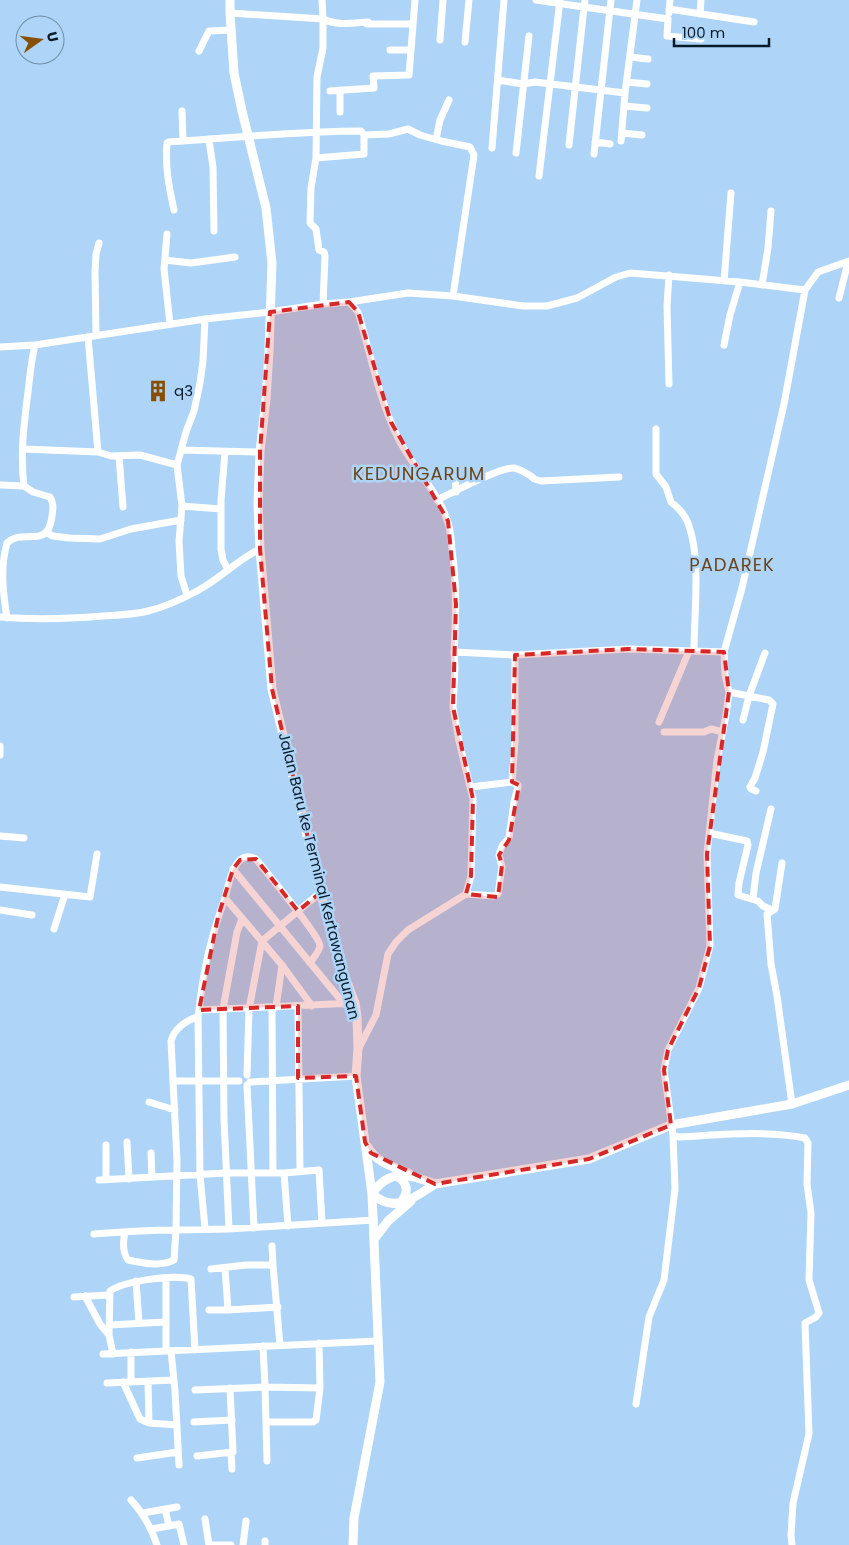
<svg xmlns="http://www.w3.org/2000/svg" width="849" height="1545" font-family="Poppins,sans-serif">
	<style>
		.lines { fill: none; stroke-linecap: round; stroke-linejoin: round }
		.minor { stroke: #fff; stroke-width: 7 }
		.major { stroke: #fff; stroke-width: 9 }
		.marked { fill: #d62828; fill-opacity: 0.2; stroke: #d62828; stroke-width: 4; stroke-dasharray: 10 6; stroke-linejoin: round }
		.labels { text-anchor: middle; stroke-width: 5; stroke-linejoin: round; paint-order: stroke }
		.poi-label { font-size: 15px; fill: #081b2a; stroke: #aed5f7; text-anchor: start }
		.street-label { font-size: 15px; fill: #081b2a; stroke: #aed5f7 }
		.quarter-label { font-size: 18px; letter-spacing: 1px; fill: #6b4317; stroke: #aed5f7 }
	</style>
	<rect width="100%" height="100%" fill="#aed5f7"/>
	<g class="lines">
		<!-- minor -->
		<path class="minor" d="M322,0L323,19C337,26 353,23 368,22
			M536,0L584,7L569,145
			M585,0L584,7L668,19L667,36L701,39
			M669,9L754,22
			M230,13L323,19V48L317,77L316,158L311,188L310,223L316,229L319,250L324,252L325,256L323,304
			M669,13L670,0
			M700,14L701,0
			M367,24H413
			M440,40L443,0
			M465,42L469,0
			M390,50H411
			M199,51L209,31L232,30
			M630,57L648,59
			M498,80L523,84L535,82L625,93
			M627,82L647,84
			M340,90V112
			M330,91L374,88L373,76L409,75L415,0
			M624,106L647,108
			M182,111L183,141
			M622,133L642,135
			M436,139L440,120L449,100
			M209,140L213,167L214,231
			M621,141L625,93L637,0
			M595,142L610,144
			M492,148L504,0
			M516,153L529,36
			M594,154L611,0
			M316,158L364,154V135
			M539,176L560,0
			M174,210C169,187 165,167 167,143L169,142C233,138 297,131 361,131L364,135L389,134L408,129L420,135L441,141L470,147L474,155L453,296
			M167,234L164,269L170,324
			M165,260L191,263L235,257
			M724,281L731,193
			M762,285L768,248L771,211
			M839,298L848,262
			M349,302L408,293L453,296L523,306H547L577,298L616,277L630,273L740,282L805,290L818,272L849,261
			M96,335L95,272L96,254L99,243
			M88,337L98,452
			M724,345L730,315L740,282
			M0,347L35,345L205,319L270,312L323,304L349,302L358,312C371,355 378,397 398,438C411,465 439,493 447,520C451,529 451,540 452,550C457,584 456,617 454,652L515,655L628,649L724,652L742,588L784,404L805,290
			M669,384L667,306L669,275
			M656,429V474L666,487L671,502C679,508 686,516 689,526C701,559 694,615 694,651
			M23,449L98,452L111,456L140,455L177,465L182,506L179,541L181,576L187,595
			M181,450L260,452
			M225,452L221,500V549L223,560L228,570
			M119,456L123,507
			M177,465L186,432L194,411L200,383L203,361L205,319
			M455,472L456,492
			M1,485L24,486
			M437,500C452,493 500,467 514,468C519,469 531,475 534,479L541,481L619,477
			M182,506L221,509
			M47,533L53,536L69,538L100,539L131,529L181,520
			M0,617C35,620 67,619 103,616C117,615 133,615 148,611C165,607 182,599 197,591C220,579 237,560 260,549
			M7,618C3,593 0,567 7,543C23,527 48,551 52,516C53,509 54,503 50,497L33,492L24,486C20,455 24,423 28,392C30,376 31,361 35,345
			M729,692L769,700L773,704L763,752L755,778L750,787L751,789L756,791
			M743,720L749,696L765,653
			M659,722L689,651
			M664,732H704L711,729L723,732
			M0,746V755
			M471,787L512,782L515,742V655
			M709,833L747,841L748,845L739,883L738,895L758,901L763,906L772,910
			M0,836L24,838
			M782,863L775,909L767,914L771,964L777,996L792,1104
			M233,869L344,1004
			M0,887L90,897L97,854
			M466,894L494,896L498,894L502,867L499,855L502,846L509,838L514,802L518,787V785L512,782
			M225,898C229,884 234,848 256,859C266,872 320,936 320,946C319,952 313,958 310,963
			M753,899L756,873L771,809
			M0,910L32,915
			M54,929L65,894
			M355,1003L199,1010L198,1017C186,1020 174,1029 171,1041L177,1160L176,1230L229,1229L374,1220
			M298,1006L300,1171
			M272,1007L273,1173
			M276,1007L282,965
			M199,1010C203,972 212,933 225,898L282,965L312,1006
			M198,1017L200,1175L205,1228
			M359,1048L376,1015L388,954L396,942L408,930L466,894L471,876L473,799L459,741L453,707L455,667L454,652
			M247,1075L249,1009L262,941L321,892
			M174,1081H239
			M250,1082L356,1076
			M247,1085L254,1228
			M149,1102L175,1110
			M673,1135L679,1137C720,1135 764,1130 805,1138L808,1143L807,1184L811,1213L809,1280L819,1313L816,1317L805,1323L809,1434L793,1503L791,1535L792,1545
			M127,1142L129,1179
			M106,1145V1180
			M151,1153L152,1177
			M284,1173L288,1226
			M99,1180L226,1173H284L319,1170L322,1223
			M229,1229L224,1119L223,1009L237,932L242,919
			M94,1234C121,1232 148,1230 176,1230L174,1260C161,1267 142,1263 128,1260C122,1252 123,1241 125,1232
			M272,1246L273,1265
			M225,1268L228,1310L278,1307
			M211,1269L246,1265H273L280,1345
			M136,1281L139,1323
			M85,1296L100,1324L109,1335
			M74,1297L109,1295
			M209,1310H228
			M110,1325L165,1322
			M166,1351V1279
			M171,1351L175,1391L179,1465
			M131,1352V1381
			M103,1354L378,1341
			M113,1354L109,1335L110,1291C124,1281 174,1274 191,1279L195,1350
			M148,1381L149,1423
			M123,1382L140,1419L149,1423L177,1425
			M107,1383L174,1380
			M195,1390L265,1387L263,1346
			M636,1404L649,1317L664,1280L675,1189L673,1135L664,1070L668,1050L699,988L710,946L707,854L717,760L726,715L729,692L725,675L724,652
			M194,1422L232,1420
			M266,1422H313L316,1420L320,1388
			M231,1453L232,1469
			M197,1456L233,1452L230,1388
			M137,1458L178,1452
			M267,1461L265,1387L320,1388L319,1343
			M131,1500C144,1514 151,1527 157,1545
			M165,1509L169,1526
			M143,1513L177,1507
			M205,1519L209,1545
			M152,1529L179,1524L184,1545
			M211,1545H231
			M243,1545L246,1521
			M265,1545V1541"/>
		<!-- major -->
		<path class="major" d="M230,0V13L234,73L242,111L266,208L272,263L269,351L266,399L260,452L258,504L260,549L272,689L325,911L338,958L355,1003L357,1017L358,1048L356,1076L372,1194L380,1382L354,1518L353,1545
			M368,1147C376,1163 395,1167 410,1174
			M397,1176C408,1183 409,1192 401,1202
			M435,1184C410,1174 389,1168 372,1194C395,1214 414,1198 435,1184L589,1159L671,1125L792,1104L849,1085
			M375,1238L388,1221L411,1201"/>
	</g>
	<!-- marked area -->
	<path class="marked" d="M349,302L358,312L391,422L448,521L456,604L453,707L473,799L471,876L466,894L498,897L502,865L499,855L509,840L519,785L512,782L515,655L628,649L724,652L729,692L707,854L710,946L699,988L668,1050L664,1070L671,1125L589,1159L435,1184L371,1153L365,1142L356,1076L298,1078V1006L199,1010L218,917L233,869L240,860L256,859L298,911L321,892L272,689L260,549V452L270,312Z"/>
	<!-- icons -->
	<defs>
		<g id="building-bare" transform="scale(1.725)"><path d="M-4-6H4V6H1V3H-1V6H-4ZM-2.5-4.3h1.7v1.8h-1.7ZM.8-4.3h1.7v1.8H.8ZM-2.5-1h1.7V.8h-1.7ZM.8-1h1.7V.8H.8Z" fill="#874f00" stroke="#aed5f7" stroke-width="2.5" paint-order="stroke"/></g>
	</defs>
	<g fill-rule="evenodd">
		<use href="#building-bare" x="158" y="391"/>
	</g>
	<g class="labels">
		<!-- poi labels -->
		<g class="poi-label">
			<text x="174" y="396">q3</text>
		</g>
		<!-- street labels -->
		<g class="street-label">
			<text transform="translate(319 876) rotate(76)" y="5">Jalan Baru ke Terminal Kertawangunan</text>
		</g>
		<!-- quarter labels -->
		<g class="quarter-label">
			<text x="419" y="480">KEDUNGARUM</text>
			<text x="732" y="571">PADAREK</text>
		</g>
	</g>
	<!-- north arrow -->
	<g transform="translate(40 40) rotate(76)"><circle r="24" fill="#aed5f7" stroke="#6c8ba5"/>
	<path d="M0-4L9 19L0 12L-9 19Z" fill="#874f00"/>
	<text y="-8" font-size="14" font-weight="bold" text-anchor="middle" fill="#081b2a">U</text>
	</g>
	<!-- scale -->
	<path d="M674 38v8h95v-8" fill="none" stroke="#081b2a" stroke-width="2.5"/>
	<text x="682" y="38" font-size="15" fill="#081b2a" stroke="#aed5f7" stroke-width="4" paint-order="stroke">100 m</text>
</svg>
